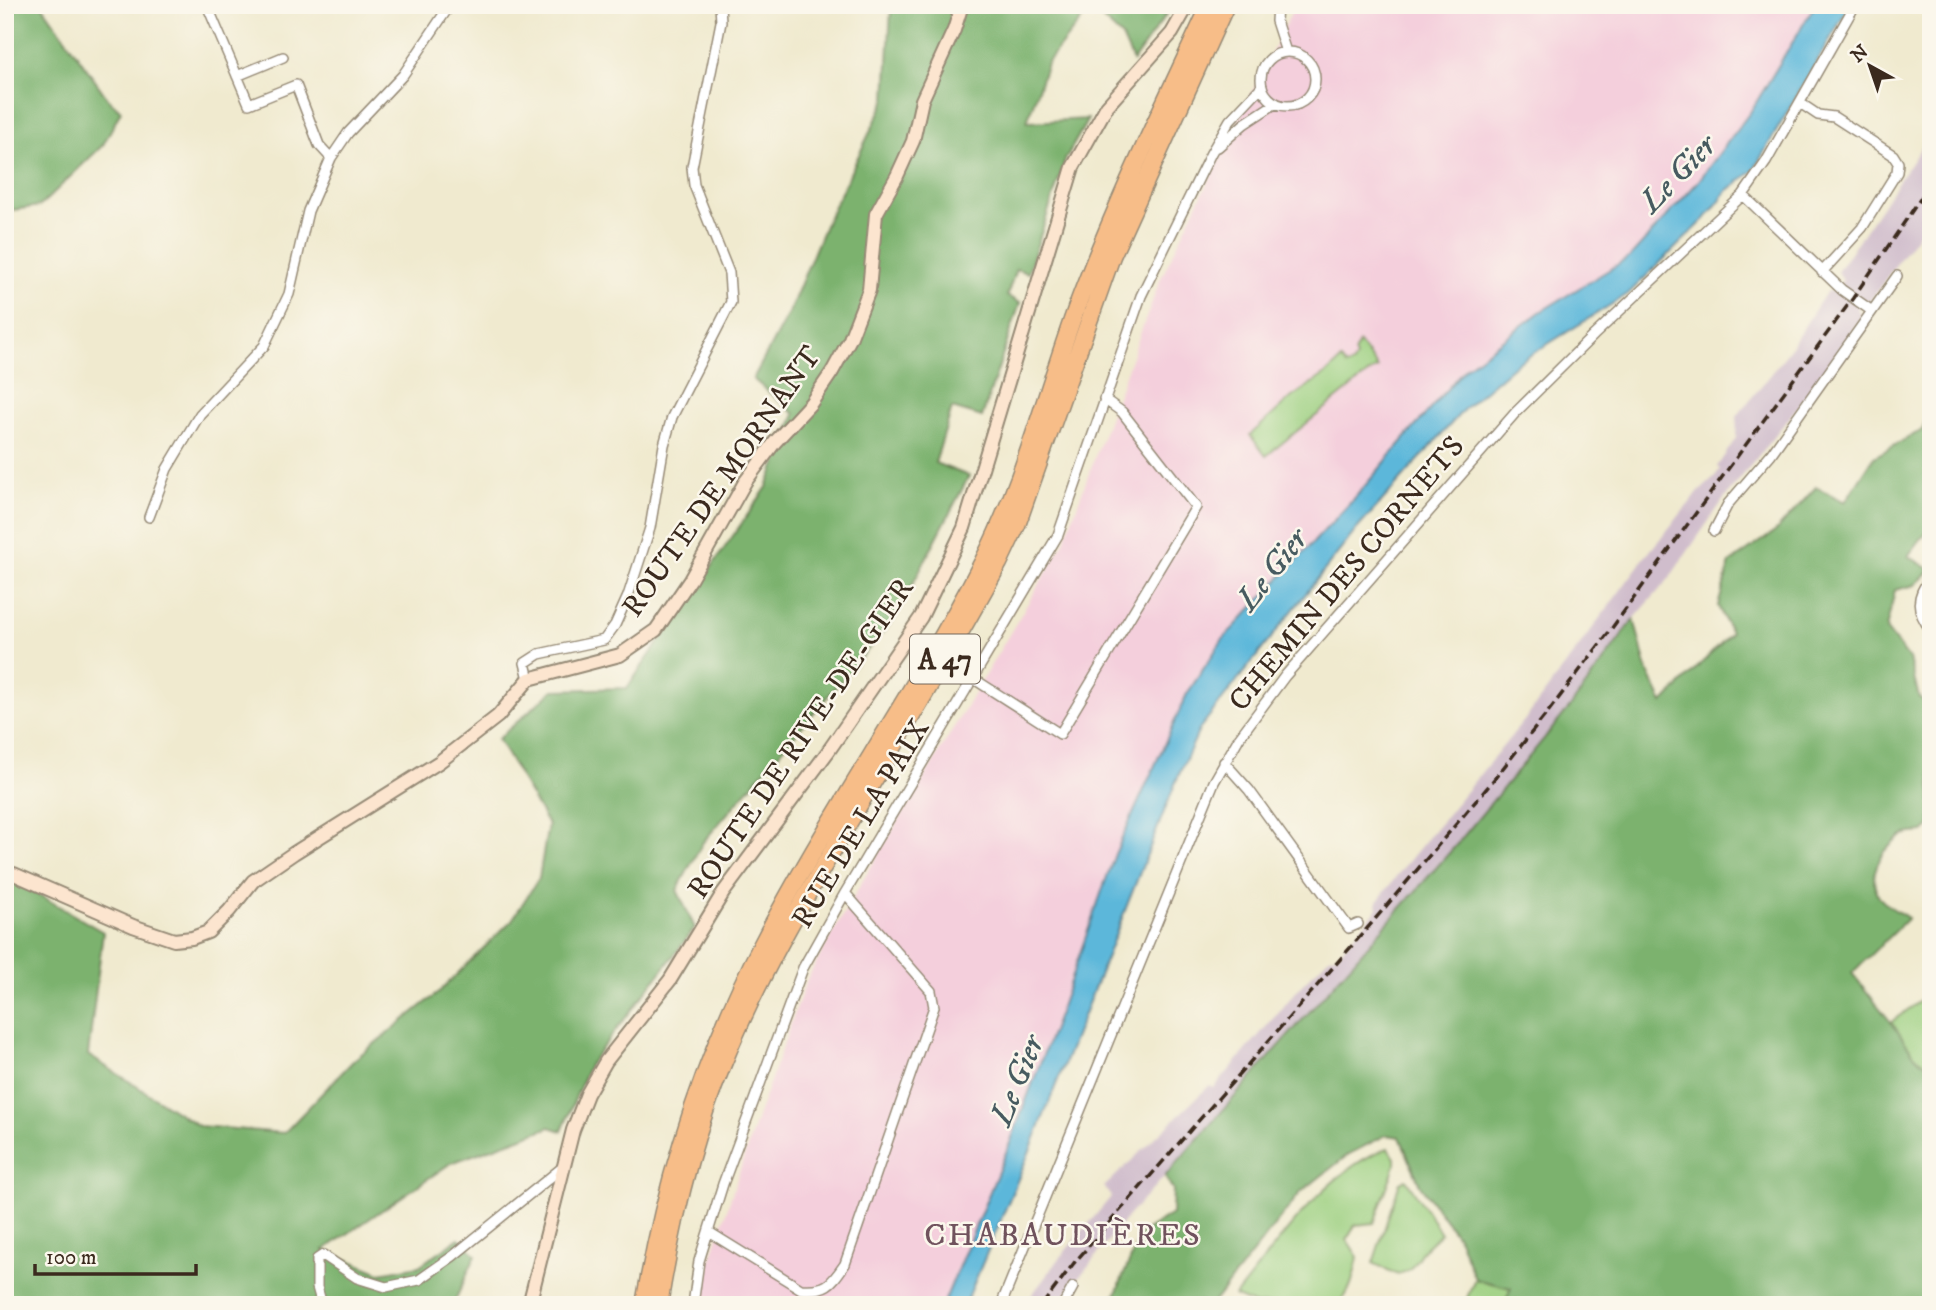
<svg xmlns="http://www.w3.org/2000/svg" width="1936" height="1310" font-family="'IM FELL DW Pica',serif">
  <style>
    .built { fill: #f4cfdc }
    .industrial { fill: #d0bdcc }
    .green { fill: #9bcf7f; stroke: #6b7c4e; stroke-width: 2 }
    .forest { fill: #7cb26e; stroke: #5c6e46; stroke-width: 2 }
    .water { fill: #5cb7da; stroke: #4c707c; stroke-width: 2 }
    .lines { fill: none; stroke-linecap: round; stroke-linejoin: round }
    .minor-casing { stroke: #968a76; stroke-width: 12 }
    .secondary-casing { stroke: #968a76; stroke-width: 16 }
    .motorway-casing { stroke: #968a76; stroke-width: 19 }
    .minor { stroke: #fff; stroke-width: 9 }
    .secondary { stroke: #fce5cf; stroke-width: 12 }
    .motorway { stroke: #f7bd88; stroke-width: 16 }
    .rail { stroke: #3b2a1e; stroke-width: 3.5; stroke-dasharray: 10 5; stroke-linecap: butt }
    .labels { text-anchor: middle; stroke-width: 5; stroke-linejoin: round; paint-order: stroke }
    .shield { fill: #fbf7ec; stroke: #75685c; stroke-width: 2 }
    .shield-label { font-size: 28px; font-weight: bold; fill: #3b2a1e }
    .street-label { font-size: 30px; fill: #3b2a1e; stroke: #fbf7ec }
    .water-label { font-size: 32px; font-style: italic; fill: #475b60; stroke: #fbf7ec }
    .neighbourhood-label { font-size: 32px; letter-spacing: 2px; fill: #70525d; stroke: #fbf7ec }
  </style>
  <rect width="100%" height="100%" fill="#fbf7ec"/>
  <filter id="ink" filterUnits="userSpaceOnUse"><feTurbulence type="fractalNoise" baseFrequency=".0143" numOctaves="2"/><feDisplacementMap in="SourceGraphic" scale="14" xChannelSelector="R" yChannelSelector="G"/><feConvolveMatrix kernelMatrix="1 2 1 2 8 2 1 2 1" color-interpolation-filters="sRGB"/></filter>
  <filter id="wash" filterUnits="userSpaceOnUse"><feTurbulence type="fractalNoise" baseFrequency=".00686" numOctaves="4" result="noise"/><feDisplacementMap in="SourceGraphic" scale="28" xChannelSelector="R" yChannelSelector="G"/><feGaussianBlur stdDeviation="1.57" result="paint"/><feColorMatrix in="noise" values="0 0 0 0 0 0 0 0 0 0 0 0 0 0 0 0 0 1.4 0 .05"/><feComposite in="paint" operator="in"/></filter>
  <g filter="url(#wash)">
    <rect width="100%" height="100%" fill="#f0eacf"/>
    <!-- built -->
    <path class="built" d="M 1295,5 L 1815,5 L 1751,111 L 1697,183 L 1630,257 L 1540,312 L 1465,368 L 1187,694 L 1115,854 L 1059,1013 L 1010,1143 L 943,1305 L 704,1305 L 710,1261 L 758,1115 L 806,981 L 863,880 L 1063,544 L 1160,280 Z"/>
    <!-- industrial -->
    <path class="industrial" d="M 1931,133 L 1931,216 L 1869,302 L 1864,299 L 1857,309 L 1862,316 L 1815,385 L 1724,499 L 1668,580 L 1634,619 L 1571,706 L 1458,843 L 1233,1102 L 1128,1216 L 1057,1305 L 1024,1305 L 1067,1249 L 1111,1197 L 1104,1187 L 1209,1086 L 1214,1088 L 1299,988 L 1328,958 L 1339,953 L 1378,908 L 1377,902 L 1399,873 L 1527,717 L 1645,557 L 1698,493 L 1716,476 L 1720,469 L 1717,467 L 1736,438 L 1737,416 L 1785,356 L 1827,291 L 1833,292 L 1843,280 L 1837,272 Z"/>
    <!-- green -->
    <path class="green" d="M 1359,343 L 1378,368 L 1369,373 L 1266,456 L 1250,435 L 1292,397 L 1327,373 L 1341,360 L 1346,366 L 1353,364 L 1356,357 L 1354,353 Z
      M 1931,993 L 1931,1068 L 1914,1055 L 1891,1022 Z
      M 1388,1148 L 1395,1158 L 1395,1165 L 1374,1223 L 1355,1225 L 1347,1240 L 1358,1257 C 1354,1275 1352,1289 1340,1303 L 1255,1305 L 1235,1296 C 1276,1246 1326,1169 1388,1148 Z
      M 1406,1179 L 1441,1233 L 1424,1249 L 1410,1269 L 1398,1275 L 1373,1263 L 1400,1182 Z
      M 1475,1279 L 1511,1288 L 1506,1300 L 1507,1305 L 1464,1305 Z"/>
    <!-- forest -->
    <path class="forest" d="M 5,5 L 42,5 L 108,99 L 121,111 L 103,145 L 40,206 L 5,211 Z
      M 898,5 L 1173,5 L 1133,61 L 1122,37 L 1091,8 L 1047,63 L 1027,122 L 1088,119 L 1066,158 L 1028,273 L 1016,269 L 1007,296 L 1020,303 L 982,417 L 952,408 L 935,463 L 969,476 L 895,618 L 703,842 L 677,890 L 695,928 L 589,1065 L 562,1131 L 550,1127 L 451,1163 L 324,1250 L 380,1273 L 419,1266 L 459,1238 L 476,1255 L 453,1305 L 5,1305 L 5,875 L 103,932 L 88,1055 L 199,1126 L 284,1133 L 354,1060 L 438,993 L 512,920 L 539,878 L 548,825 L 498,739 L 553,690 L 627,688 L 767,487 L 795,414 L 753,379 L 790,310 L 826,223 L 886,99 L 891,8 Z
      M 1931,408 L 1931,526 L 1908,556 L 1931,570 L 1915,585 L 1895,590 L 1886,629 L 1909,659 L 1919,697 L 1931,707 L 1931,826 L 1924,832 C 1918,833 1912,832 1907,834 C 1884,844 1864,875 1880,898 C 1886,906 1899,912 1908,918 L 1852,973 L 1894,1026 L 1914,1055 L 1931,1068 L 1931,1305 L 1507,1305 L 1506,1300 L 1511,1288 L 1475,1279 L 1459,1239 L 1420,1185 L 1400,1137 L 1386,1135 L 1349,1154 L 1301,1192 L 1213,1303 L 1148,1302 L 1147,1305 L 1111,1305 L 1141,1234 L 1172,1214 L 1173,1190 L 1165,1176 L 1458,843 L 1571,706 L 1634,619 L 1647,670 L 1663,703 L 1731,633 L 1718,606 L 1730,563 L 1776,531 L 1816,487 L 1845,502 L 1874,457 L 1922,430 Z"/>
    <!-- water -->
    <path class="water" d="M 1815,5 L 1850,5 L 1753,171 L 1727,191 L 1705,219 L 1628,294 L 1516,364 L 1466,407 L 1357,529 L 1200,728 L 1177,779 L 1031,1148 L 965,1305 L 943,1305 L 1010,1143 L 1059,1013 L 1115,854 L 1187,694 L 1223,639 L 1353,500 L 1465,368 L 1540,312 L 1630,257 L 1697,183 L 1751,111 Z"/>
  </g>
  <g filter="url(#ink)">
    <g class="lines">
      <defs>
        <path id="minor" d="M 207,5 L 249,104 L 296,85 L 319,145 L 331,158
          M 1277,5 L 1276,21 L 1286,52
          M1261 79a27 27 0 1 1 54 0a27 27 0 1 1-54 0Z
          M 237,76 L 283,57
          M 1800,103 L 1818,115 L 1834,117 L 1893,155 L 1898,163 L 1897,172 L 1862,228 L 1822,272
          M 1218,147 L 1244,124 L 1276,103
          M 1743,195 L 1842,290 L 1872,311
          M 149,517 L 167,469 L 200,414 L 264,346 L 289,294 L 308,211 L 331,158 L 348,133 L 403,75 L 450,5
          M 1714,531 L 1728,504 L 1771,454 L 1897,276
          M 1931,577 C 1916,596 1915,610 1931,630
          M 529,679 L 525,663 L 539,654 L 604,640 L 615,625 L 628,596 L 650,528 L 664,445 L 672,417 L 731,302 L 729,273 L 694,185 L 692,167 L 721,22 L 720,5
          M 974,679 L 1060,734 L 1196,507 L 1122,412 L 1104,399
          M 1224,762 L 1249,790 L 1349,928 L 1358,924
          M 709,1232 L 801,1289 C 827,1291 831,1284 845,1264 L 934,1007 L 931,991 L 845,893
          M 322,1305 L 317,1287 L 317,1259 L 323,1255 L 357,1278 L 386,1287 L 419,1280 L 453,1256 L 563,1167
          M 693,1305 L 699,1261 L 723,1184 L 803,968 L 845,893 L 1058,535 L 1141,296 L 1211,153 L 1230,120 L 1262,86
          M 1001,1305 L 1214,782 L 1239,738 L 1285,676 L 1516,412 L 1594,335 L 1743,195 L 1766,162 L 1855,5
          M 1063,1305 L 1073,1287"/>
        <path id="secondary" d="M 5,874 L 14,874 L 133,926 L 174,940 L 192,938 L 208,932 L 229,911 L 253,881 L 294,853 L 439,762 L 498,716 L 529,679 L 620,655 L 656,630 L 690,580 L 745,482 L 775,442 L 811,403 L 832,372 L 850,339 L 869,290 L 876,214 L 897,176 L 913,141 L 922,100 L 954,30 L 962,5
          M 529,1305 L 573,1130 L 587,1094 L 606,1061 L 670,980 L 723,893 L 827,753 L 921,617 L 964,528 L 1073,167 L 1107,106 L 1172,33 L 1188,5"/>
        <path id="motorway" d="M 644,1305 C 665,1179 703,1059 761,946 C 829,814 916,693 983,561 C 1024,481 1046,391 1077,306 C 1115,204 1164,104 1210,5
          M 659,1305 C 672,1224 691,1140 723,1064 C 760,972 811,887 861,802 C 908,723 955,644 999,563 L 1017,525 L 1112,256 L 1226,5"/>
      </defs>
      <!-- minor casing -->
      <use href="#minor" class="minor-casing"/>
      <!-- secondary casing -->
      <use href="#secondary" class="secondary-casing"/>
      <!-- motorway casing -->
      <use href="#motorway" class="motorway-casing"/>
      <!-- minor -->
      <use href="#minor" class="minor"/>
      <!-- secondary -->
      <use href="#secondary" class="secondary"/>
      <!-- motorway -->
      <use href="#motorway" class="motorway"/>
      <!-- rail -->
      <path class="rail" d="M 1042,1305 L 1074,1263 L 1364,932 L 1487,788 L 1548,712 L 1609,632 L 1853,298 L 1931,183"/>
    </g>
  </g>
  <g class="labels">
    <!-- shield labels -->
    <rect class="shield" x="910" y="634.5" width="70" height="49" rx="5"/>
    <g class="shield-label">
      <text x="945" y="669">A 47</text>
    </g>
    <!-- street labels -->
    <g class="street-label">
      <text transform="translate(721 481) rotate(-55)" y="10">ROUTE DE MORNANT</text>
      <text transform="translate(1346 573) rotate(-50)" y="10">CHEMIN DES CORNETS</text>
      <text transform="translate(800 738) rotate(-56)" y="10">ROUTE DE RIVE-DE-GIER</text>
      <text transform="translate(860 823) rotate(-59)" y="10">RUE DE LA PAIX</text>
    </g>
    <!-- water labels -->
    <g class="water-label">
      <text transform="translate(1677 173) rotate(-46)" y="11">Le Gier</text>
      <text transform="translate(1271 569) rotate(-52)" y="11">Le Gier</text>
      <text transform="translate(1016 1080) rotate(-68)" y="11">Le Gier</text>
    </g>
    <!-- neighbourhood labels -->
    <g class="neighbourhood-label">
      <text x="1063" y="1245">CHABAUDIÈRES</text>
    </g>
  </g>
  <!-- margin -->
  <rect width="1936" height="1310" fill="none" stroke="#fbf7ec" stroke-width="28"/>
  <!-- north arrow -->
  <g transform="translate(1870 66) rotate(320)" stroke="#fbf7ec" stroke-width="5" paint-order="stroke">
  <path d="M0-5L12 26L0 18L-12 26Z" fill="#3b2a1e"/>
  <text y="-10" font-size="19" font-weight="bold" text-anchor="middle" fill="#3b2a1e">N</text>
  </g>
  <!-- scale -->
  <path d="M35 1264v10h161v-10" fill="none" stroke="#3b2a1e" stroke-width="3.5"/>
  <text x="46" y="1264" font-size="21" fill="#3b2a1e" stroke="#fbf7ec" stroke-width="5" paint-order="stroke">100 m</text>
</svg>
